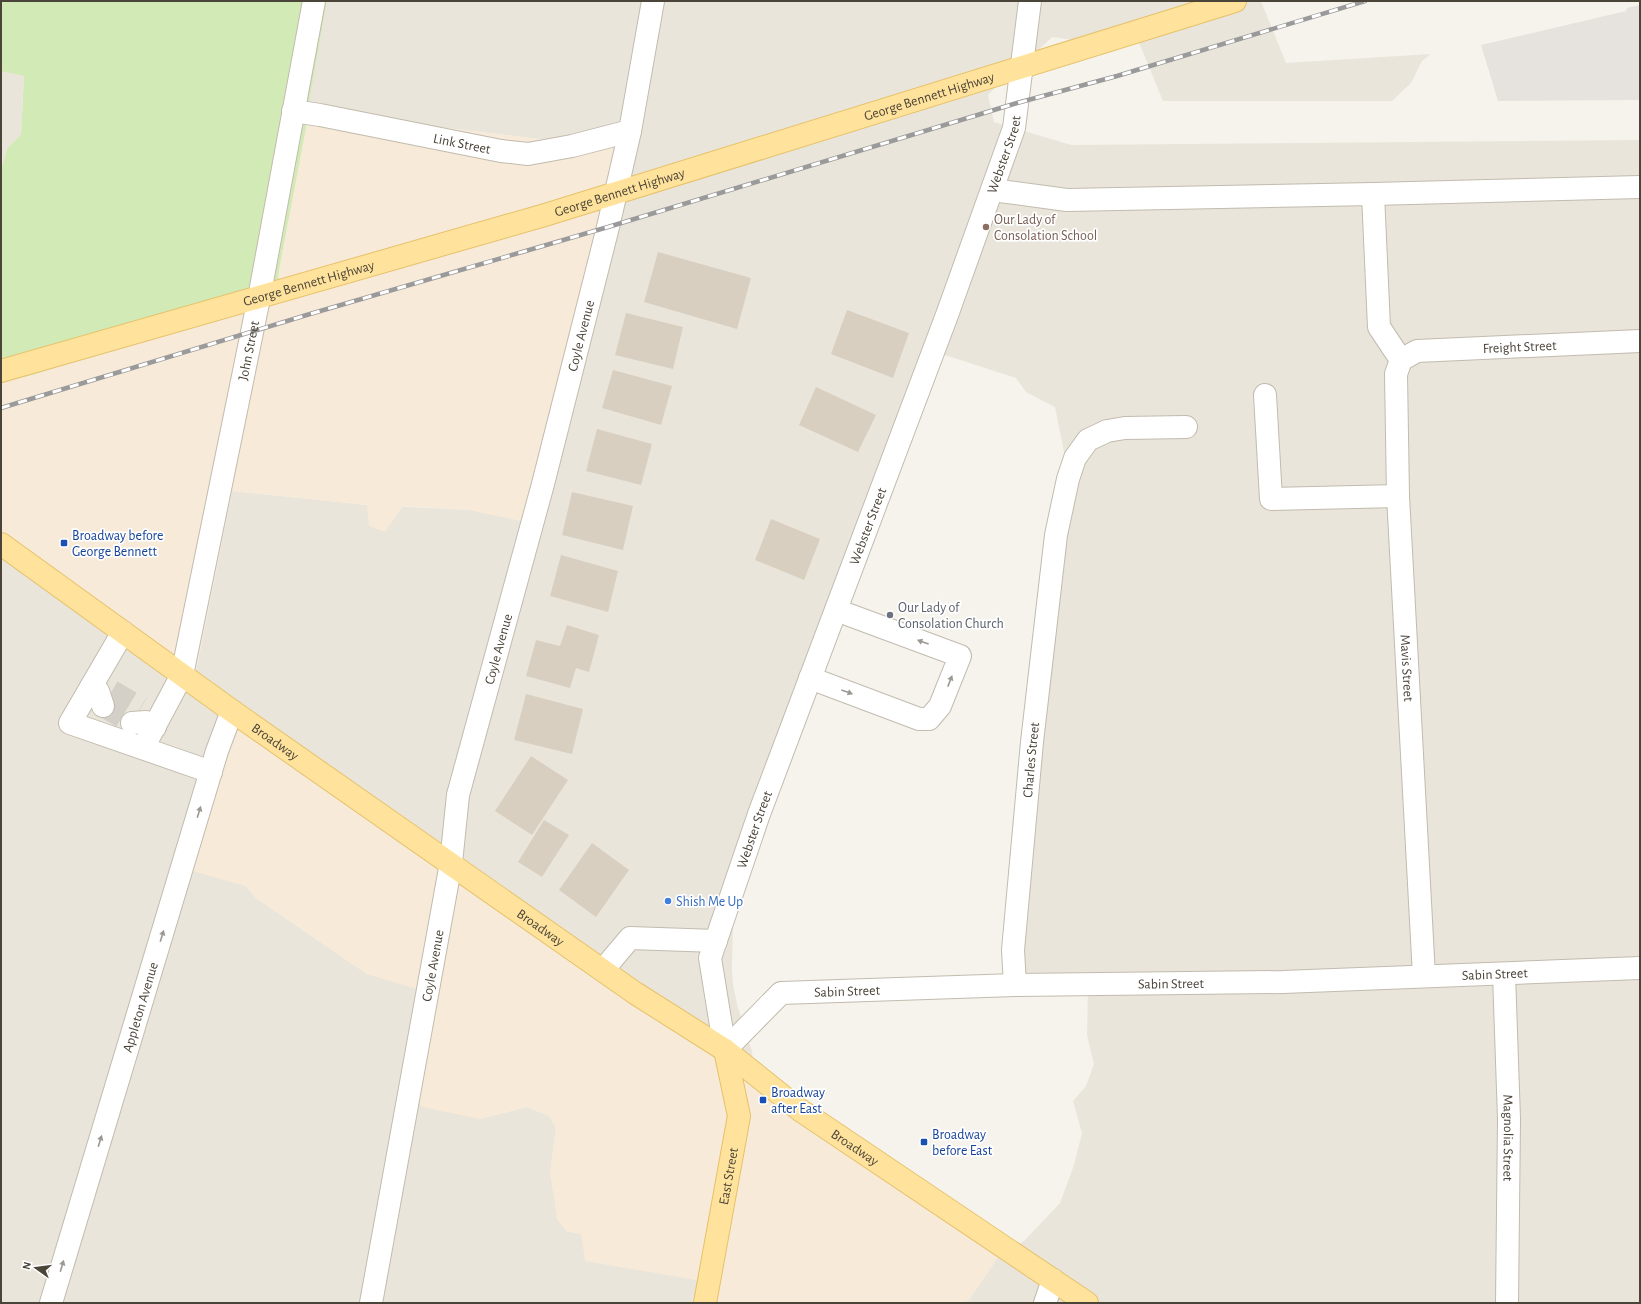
<svg xmlns="http://www.w3.org/2000/svg" width="1641" height="1304" font-family="'Alegreya Sans',sans-serif">
  <style>
    .residential { fill: #eae5da }
    .commercial { fill: #f7ead8 }
    .industrial { fill: #e6e2dd }
    .green { fill: #d2eab5 }
    .building { fill: #d8cfc1 }
    .lines { fill: none; stroke-linecap: round; stroke-linejoin: round }
    .minor-tunnel { stroke: #d4d0c8; stroke-width: 22; stroke-dasharray: 22 11; stroke-linecap: butt }
    .minor-casing { stroke: #c2bbae; stroke-width: 24 }
    .major-casing { stroke: #e6c16a; stroke-width: 24 }
    .minor { stroke: #fff; stroke-width: 22 }
    .major { stroke: #ffe39c; stroke-width: 22 }
    .rail-casing { stroke: #9a9a9a; stroke-width: 4.5 }
    .rail { stroke: #fff; stroke-width: 3; stroke-dasharray: 9; stroke-linecap: butt }
    .oneway { fill: #9c9892 }
    .education-dot { fill: #8d6e63; stroke: #fff; stroke-width: 1.5 }
    .transit-dot { fill: #1a4fb4; stroke: #fff; stroke-width: 1.5 }
    .worship-dot { fill: #6b7280; stroke: #fff; stroke-width: 1.5 }
    .shop-dot { fill: #3f7fe0; stroke: #fff; stroke-width: 1.5 }
    .labels { text-anchor: middle; stroke-width: 3.5; stroke-linejoin: round; paint-order: stroke }
    .street-label { font-size: 14px; fill: #4b4439; stroke: #fff }
    .education-label { font-size: 14px; fill: #785e54; stroke: #fff; text-anchor: start }
    .transit-label { font-size: 14px; fill: #164399; stroke: #fff; text-anchor: start }
    .worship-label { font-size: 14px; fill: #5b616d; stroke: #fff; text-anchor: start }
    .shop-label { font-size: 14px; fill: #366cbe; stroke: #fff; text-anchor: start }
  </style>
  <rect width="100%" height="100%" fill="#f6f3ec"/>
  <!-- residential -->
  <path class="residential" d="M 327,1 L 1261,1 L 1286,63 L 1431,54 L 1422,61 L 1411,83 L 1392,101 L 1163,101 L 1138,40 L 1081,41 L 1052,37 L 1032,56 L 1012,70 L 988,95 L 994,122 L 1071,145 L 1640,140 L 1640,1303 L 961,1303 L 969,1300 L 1006,1245 L 1016,1246 L 1025,1240 L 1060,1203 L 1074,1165 L 1082,1133 L 1073,1101 L 1086,1086 L 1094,1064 L 1087,1035 L 1088,989 L 1013,984 L 1067,467 L 1055,407 L 1026,392 L 1016,378 L 945,355 L 937,361 L 778,785 L 733,922 L 732,969 L 733,985 L 738,1008 L 752,1051 L 753,1064 L 499,895 L 194,871 L 246,886 L 256,898 L 367,974 L 434,993 L 480,1119 L 527,1107 L 549,1116 L 556,1128 L 550,1173 L 566,1231 L 581,1234 L 714,1283 L 714,1303 L 1,1303 L 1,544 L 196,671 L 232,491 L 367,505 L 470,510 L 536,524 L 573,143 L 309,112 L 310,98 Z
    M 1,39 L 24,73 L 21,134 L 7,149 L 1,171 Z"/>
  <!-- commercial -->
  <path class="commercial" d="M 309,112 L 573,143 L 633,127 L 536,524 L 470,510 L 403,506 L 385,532 L 369,526 L 367,505 L 232,491 L 196,671 L 1,544 L 1,383 L 32,375 L 277,288 L 279,270 Z
    M 235,720 L 1006,1245 L 969,1300 L 961,1303 L 714,1303 L 714,1283 L 585,1261 L 581,1234 L 566,1231 L 557,1219 L 550,1173 L 556,1128 L 549,1116 L 527,1107 L 480,1119 L 422,1107 L 417,1098 L 434,994 L 367,974 L 256,898 L 246,886 L 193,871 L 192,864 Z"/>
  <!-- industrial -->
  <path class="industrial" d="M 1640,5 L 1640,100 L 1498,101 L 1481,45 L 1626,11 L 1627,8 Z"/>
  <!-- green -->
  <path class="green" d="M 1,1 L 327,1 L 310,98 L 309,112 L 279,270 L 277,288 L 251,304 L 32,375 L 1,383 L 1,171 L 7,149 L 21,134 L 24,76 L 1,71 Z"/>
  <!-- building -->
  <path class="building" d="M 658,252 L 751,278 L 737,329 L 644,302 Z
    M 847,310 L 909,333 L 893,378 L 831,354 Z
    M 626,313 L 683,327 L 673,369 L 615,355 Z
    M 613,370 L 672,386 L 661,425 L 602,408 Z
    M 816,387 L 876,415 L 858,452 L 799,425 Z
    M 597,429 L 652,444 L 641,485 L 586,471 Z
    M 572,492 L 633,506 L 623,550 L 562,535 Z
    M 771,519 L 820,539 L 804,580 L 755,560 Z
    M 561,555 L 618,571 L 608,612 L 550,596 Z
    M 567,625 L 599,635 L 589,672 L 576,668 L 570,688 L 526,676 L 536,640 L 560,646 Z
    M 526,694 L 583,709 L 572,754 L 514,740 Z
    M 531,756 L 568,780 L 532,835 L 495,811 Z
    M 544,820 L 569,835 L 542,877 L 518,862 Z
    M 592,843 L 629,870 L 596,917 L 559,890 Z"/>
  <g class="lines">
    <!-- minor-tunnel -->
    <path class="minor-tunnel" d="M 112,691 L 141,708
      M 103,706 L 132,723"/>
    <defs>
      <g id="minor">
        <path id="s1" d="M 293,111 L 320,115 L 501,151 L 528,154 L 572,146 L 630,131"/>
        <path d="M 992,190 L 1067,200 L 1373,194 L 1640,187"/>
        <path d="M 1373,194 L 1379,327 L 1401,360"/>
        <path id="s2" d="M 1401,360 L 1396,374 L 1398,496 L 1424,976"/>
        <path id="s3" d="M 1401,360 L 1417,351 L 1640,341"/>
        <path d="M 1265,395 L 1271,499 L 1398,496"/>
        <path d="M 123,632 L 70,723 L 211,772"/>
        <path d="M 810,678 L 919,719 L 929,719 L 940,706 L 960,656 L 836,610"/>
        <path d="M 91,687 L 98,691 L 103,706"/>
        <path d="M 132,723 L 146,722 L 155,727"/>
        <path id="s4" d="M 143,748 L 182,675 L 259,298 L 314,1"/>
        <path d="M 603,970 L 630,938 L 716,941"/>
        <path id="s5" d="M 1504,974 L 1509,1119 L 1507,1303"/>
        <path id="s6" d="M 1015,985 L 1013,950 L 1032,742 L 1056,535 L 1068,479 L 1075,458 L 1088,440 L 1107,431 L 1125,428 L 1186,427"/>
        <path id="s7" d="M 725,1050 L 710,958 L 759,814 L 947,315 L 1014,128 L 1030,1"/>
        <path id="s8" d="M 725,1050 L 781,993 L 1015,985 L 1283,982 L 1640,968"/>
        <path id="s9" d="M 51,1303 L 217,751 L 232,711"/>
        <path id="s10" d="M 371,1303 L 451,863 L 458,795 L 543,484 L 608,227 L 630,131 L 653,1"/>
        <path d="M 1045,1303 L 1053,1280"/>
      </g>
      <g id="major">
        <path id="s11" d="M 1,371 L 545,215 L 1235,1"/>
        <path id="s12" d="M 1,544 L 232,711 L 635,993 L 725,1050 L 800,1110 L 1087,1303"/>
        <path id="s13" d="M 705,1303 L 739,1116 L 725,1050"/>
      </g>
    </defs>
    <!-- minor casing -->
    <use href="#minor" class="minor-casing"/>
    <!-- major casing -->
    <use href="#major" class="major-casing"/>
    <!-- minor -->
    <use href="#minor" class="minor"/>
    <!-- major -->
    <use href="#major" class="major"/>
    <defs>
      <path id="rail" d="M 1,408 L 310,314 L 608,227 L 1017,103 L 1117,76 L 1365,1"/>
    </defs>
    <!-- rail casing -->
    <use href="#rail" class="rail-casing"/>
    <!-- rail -->
    <use href="#rail" class="rail"/>
  </g>
  <!-- one-way arrows -->
  <defs><path id="oneway-solid" d="M-6-.8H1V-3.2L6.5 0L1 3.2V.8H-6Z"/></defs>
  <g class="oneway">
    <use href="#oneway-solid" transform="translate(923 642) rotate(-160)"/>
    <use href="#oneway-solid" transform="translate(950 681) rotate(-69)"/>
    <use href="#oneway-solid" transform="translate(847 692) rotate(20)"/>
    <use href="#oneway-solid" transform="translate(199 812) rotate(-73)"/>
    <use href="#oneway-solid" transform="translate(162 936) rotate(-73)"/>
    <use href="#oneway-solid" transform="translate(100 1141) rotate(-73)"/>
    <use href="#oneway-solid" transform="translate(62 1266) rotate(-73)"/>
  </g>
  <!-- markers -->
  <circle class="education-dot" cx="986" cy="227" r="4"/>
  <g class="transit-dot">
    <rect x="60" y="539" width="8" height="8" rx="2"/>
    <rect x="759" y="1096" width="8" height="8" rx="2"/>
    <rect x="920" y="1138" width="8" height="8" rx="2"/>
  </g>
  <circle class="worship-dot" cx="890" cy="615" r="4"/>
  <circle class="shop-dot" cx="668" cy="901" r="4"/>
  <g class="labels">
    <!-- street labels -->
    <g class="street-label">
      <text dy="5" stroke="none"><textPath href="#s11" startOffset="968">George Bennett Highway</textPath></text>
      <text dy="5" stroke="none"><textPath href="#s1" startOffset="172">Link Street</textPath></text>
      <text dy="5" stroke="none"><textPath href="#s7" startOffset="949">Webster Street</textPath></text>
      <text dy="5" stroke="none"><textPath href="#s11" startOffset="644">George Bennett Highway</textPath></text>
      <text dy="5" stroke="none"><textPath href="#s11" startOffset="320">George Bennett Highway</textPath></text>
      <text dy="5" stroke="none"><textPath href="#s10" startOffset="991">Coyle Avenue</textPath></text>
      <text dy="5" stroke="none"><textPath href="#s3" startOffset="121">Freight Street</textPath></text>
      <text dy="5" stroke="none"><textPath href="#s4" startOffset="414">John Street</textPath></text>
      <text dy="5" stroke="none"><textPath href="#s7" startOffset="553">Webster Street</textPath></text>
      <text dy="5" stroke="none"><textPath href="#s10" startOffset="667">Coyle Avenue</textPath></text>
      <text dy="5" stroke="none"><textPath href="#s2" startOffset="309">Mavis Street</textPath></text>
      <text dy="5" stroke="none"><textPath href="#s12" startOffset="338">Broadway</textPath></text>
      <text dy="5" stroke="none"><textPath href="#s6" startOffset="226">Charles Street</textPath></text>
      <text dy="5" stroke="none"><textPath href="#s7" startOffset="229">Webster Street</textPath></text>
      <text dy="5" stroke="none"><textPath href="#s12" startOffset="662">Broadway</textPath></text>
      <text dy="5" stroke="none"><textPath href="#s10" startOffset="343">Coyle Avenue</textPath></text>
      <text dy="5" stroke="none"><textPath href="#s8" startOffset="794">Sabin Street</textPath></text>
      <text dy="5" stroke="none"><textPath href="#s8" startOffset="470">Sabin Street</textPath></text>
      <text dy="5" stroke="none"><textPath href="#s8" startOffset="146">Sabin Street</textPath></text>
      <text dy="5" stroke="none"><textPath href="#s9" startOffset="309">Appleton Avenue</textPath></text>
      <text dy="5" stroke="none"><textPath href="#s5" startOffset="164">Magnolia Street</textPath></text>
      <text dy="5" stroke="none"><textPath href="#s12" startOffset="1046">Broadway</textPath></text>
      <text dy="5" stroke="none"><textPath href="#s13" startOffset="129">East Street</textPath></text>
    </g>
    <!-- education labels -->
    <g class="education-label">
      <text x="994" y="224">Our Lady of<tspan x="994" dy="16">Consolation School</tspan></text>
    </g>
    <!-- transit labels -->
    <g class="transit-label">
      <text x="72" y="540">Broadway before<tspan x="72" dy="16">George Bennett</tspan></text>
      <text x="771" y="1097">Broadway<tspan x="771" dy="16">after East</tspan></text>
      <text x="932" y="1139">Broadway<tspan x="932" dy="16">before East</tspan></text>
    </g>
    <!-- worship labels -->
    <g class="worship-label">
      <text x="898" y="612">Our Lady of<tspan x="898" dy="16">Consolation Church</tspan></text>
    </g>
    <!-- shop labels -->
    <g class="shop-label">
      <text x="676" y="906">Shish Me Up</text>
    </g>
  </g>
  <!-- border -->
  <rect width="1641" height="1304" fill="none" stroke="#4b4439" stroke-width="4"/>
  <!-- north arrow -->
  <g transform="translate(36 1268) rotate(284)" stroke="#ffffff" stroke-width="3" paint-order="stroke">
  <path d="M0-3L7 15L0 10L-7 15Z" fill="#4b4439"/>
  <text y="-6" font-size="11" font-weight="bold" text-anchor="middle" fill="#4b4439">N</text>
  </g>
</svg>
